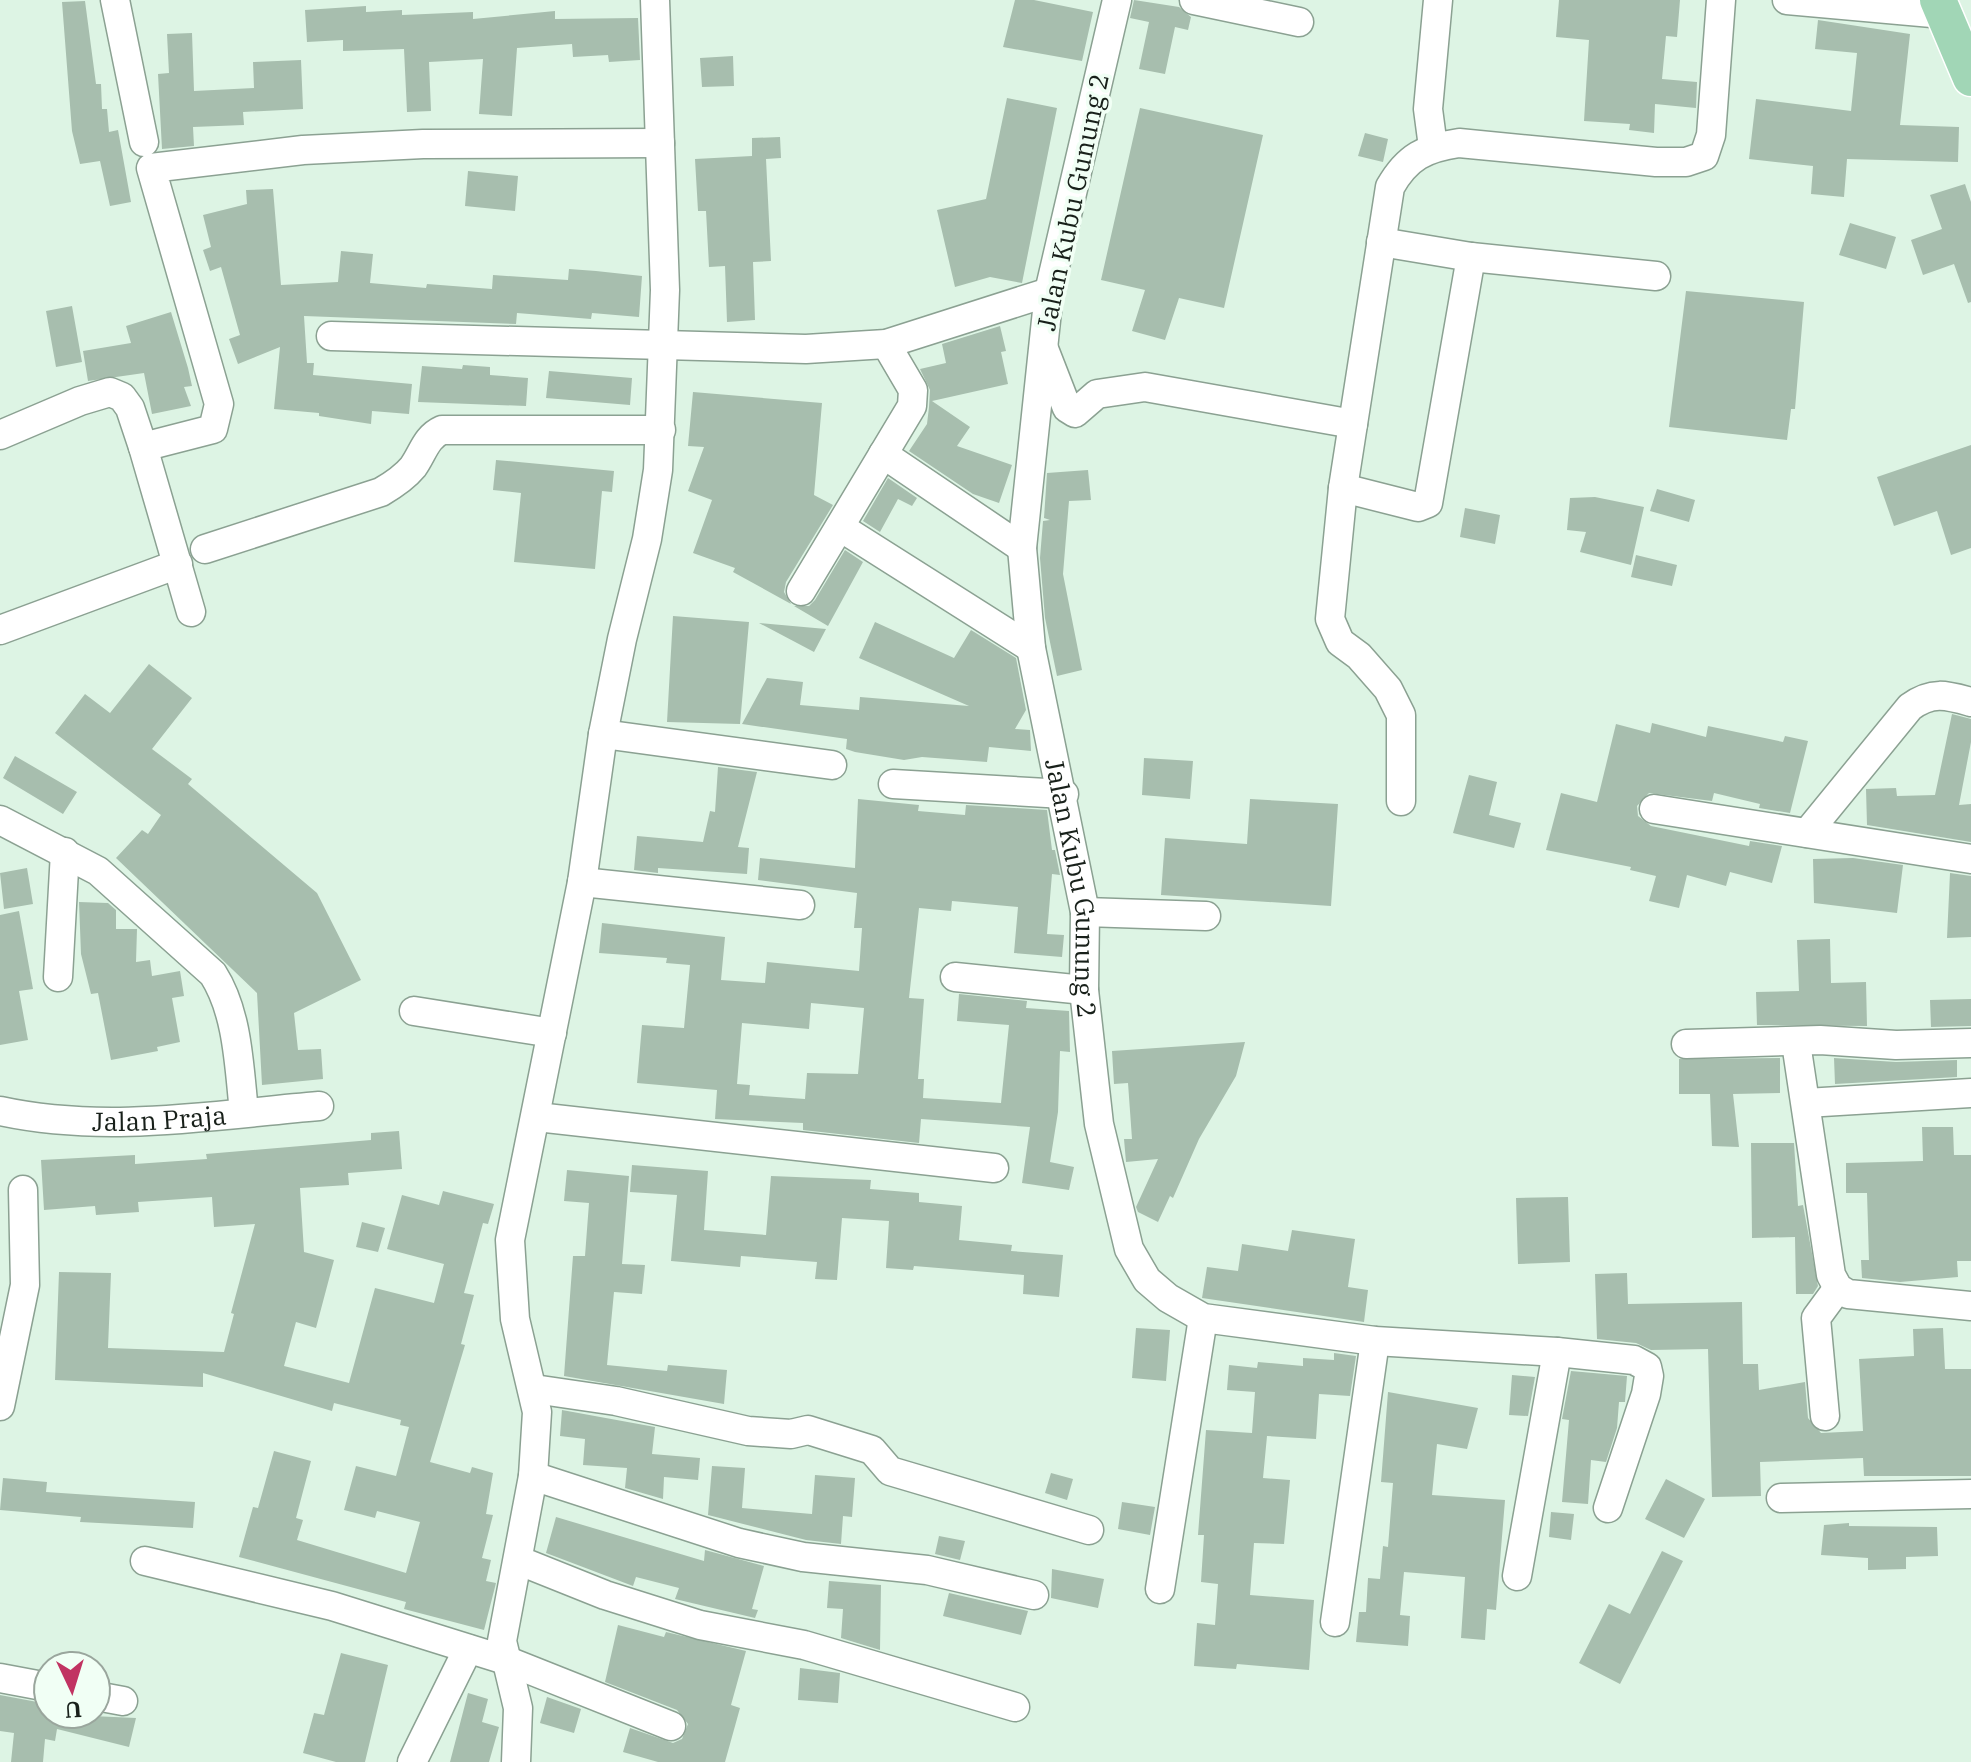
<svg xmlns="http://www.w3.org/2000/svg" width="1971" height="1762" font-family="'IBM Plex Serif',serif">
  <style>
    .building { fill: #a7beae; fill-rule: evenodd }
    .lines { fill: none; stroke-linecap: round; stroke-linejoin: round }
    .minor-casing { stroke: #8ba192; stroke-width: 31 }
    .major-casing { stroke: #fff; stroke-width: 39 }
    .minor { stroke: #fff; stroke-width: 28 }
    .major { stroke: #a1d6b6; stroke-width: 36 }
    .labels { text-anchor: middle; stroke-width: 7; stroke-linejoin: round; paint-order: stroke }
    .street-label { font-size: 26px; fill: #18201a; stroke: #f1fff5 }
  </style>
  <rect width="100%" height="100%" fill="#ddf4e4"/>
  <!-- building -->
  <path class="building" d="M 1015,0 L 1034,0 L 1093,12 L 1082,61 L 1003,47 Z
    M 1134,0 L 1179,7 L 1191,17 L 1188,30 L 1175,27 L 1165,74 L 1139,69 L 1149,22 L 1130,18 Z
    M 1559,0 L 1680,0 L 1677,37 L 1666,36 L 1662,79 L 1697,82 L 1696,108 L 1655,104 L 1654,133 L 1629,130 L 1630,124 L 1584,121 L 1589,40 L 1556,37 Z
    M 85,1 L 96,84 L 101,84 L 102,109 L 107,109 L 109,132 L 118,130 L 131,202 L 110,206 L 100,161 L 80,164 L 72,131 L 62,2 Z
    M 366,6 L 366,12 L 402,10 L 402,15 L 473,12 L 473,19 L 555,11 L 555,19 L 638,18 L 640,60 L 609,62 L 608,55 L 573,57 L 572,44 L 517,48 L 512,116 L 479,114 L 483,59 L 429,62 L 431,111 L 407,112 L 404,49 L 343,51 L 343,40 L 307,42 L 305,10 Z
    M 1818,20 L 1910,34 L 1900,125 L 1959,127 L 1958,162 L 1847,159 L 1844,197 L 1811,194 L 1813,166 L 1749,159 L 1756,99 L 1851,111 L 1857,53 L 1815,49 Z
    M 192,33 L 194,91 L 254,88 L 253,62 L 301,60 L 303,109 L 243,112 L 244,125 L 193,127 L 194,146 L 162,149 L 158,74 L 169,73 L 167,34 Z
    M 733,56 L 734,86 L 702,87 L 700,58 Z
    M 1007,98 L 1057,108 L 1022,283 L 990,277 L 955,287 L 937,210 L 986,199 Z
    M 1140,108 L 1263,135 L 1224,308 L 1179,298 L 1165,340 L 1132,331 L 1145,290 L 1101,280 Z
    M 1365,133 L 1388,139 L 1383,162 L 1358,156 Z
    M 780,137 L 781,158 L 766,159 L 771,261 L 753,262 L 755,320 L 727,322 L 725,266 L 709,267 L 706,211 L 698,211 L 695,159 L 752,156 L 752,138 Z
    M 468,171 L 518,176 L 515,211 L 465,206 Z
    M 1965,184 L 1971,202 L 1971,302 L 1968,303 L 1954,264 L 1923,275 L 1911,240 L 1942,229 L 1930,195 Z
    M 273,189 L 281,285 L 338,282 L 341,251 L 373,254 L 370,283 L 426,288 L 427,284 L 492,289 L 493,275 L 568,280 L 569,269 L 596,271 L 642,276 L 639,317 L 592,313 L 591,319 L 517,313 L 516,324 L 304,316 L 307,363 L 314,363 L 313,375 L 412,384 L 409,414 L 372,411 L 371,424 L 319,416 L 319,413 L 274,409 L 280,347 L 238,364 L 229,339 L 240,335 L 221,267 L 210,271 L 203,250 L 211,247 L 203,215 L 247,204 L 246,190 Z
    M 1850,223 L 1896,237 L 1886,269 L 1839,255 Z
    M 1686,291 L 1804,302 L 1795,409 L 1791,409 L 1787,440 L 1669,427 Z
    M 72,306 L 82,362 L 56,367 L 46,311 Z
    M 171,312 L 188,368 L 192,386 L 184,387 L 191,406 L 152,414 L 144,373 L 88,381 L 83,351 L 131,343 L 126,326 Z
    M 1000,326 L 1006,351 L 1001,352 L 1008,384 L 932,401 L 970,427 L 957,446 L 1012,465 L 999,503 L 973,494 L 909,451 L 927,424 L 929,407 L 930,390 L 920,369 L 946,363 L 942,344 Z
    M 463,365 L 490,367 L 490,375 L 528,378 L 526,406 L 418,402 L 422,366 L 462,369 Z
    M 549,371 L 632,378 L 630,405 L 546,398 Z
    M 693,392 L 822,403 L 814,495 L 833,505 L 786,582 L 784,592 L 791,604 L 733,572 L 735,568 L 693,553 L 712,500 L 688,491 L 704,447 L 688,446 Z
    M 1971,445 L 1971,548 L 1951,555 L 1937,511 L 1894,526 L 1877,477 Z
    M 496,460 L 614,471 L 612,492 L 602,491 L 595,569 L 514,562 L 521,493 L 493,490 Z
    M 1088,470 L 1091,500 L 1069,501 L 1063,574 L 1082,670 L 1057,676 L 1045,618 L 1040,558 L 1043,521 L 1050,520 L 1044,518 L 1047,473 Z
    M 888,478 L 917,498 L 912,506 L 898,499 L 880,532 L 863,521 Z
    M 1657,489 L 1695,500 L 1689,522 L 1650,511 Z
    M 1595,497 L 1644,507 L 1631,565 L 1580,552 L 1586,532 L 1567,530 L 1570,498 Z
    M 1465,508 L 1500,515 L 1495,544 L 1460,537 Z
    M 845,550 L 863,562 L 828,626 L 794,606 L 809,606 L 815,600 Z
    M 1636,555 L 1677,565 L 1672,586 L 1631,577 Z
    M 673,616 L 749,622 L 740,724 L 667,722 Z
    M 875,622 L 954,658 L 971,630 L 1016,658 L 1026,710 L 1015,729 L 1030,730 L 1031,751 L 989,747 L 987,762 L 922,757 L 904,760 L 855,752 L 846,749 L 847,739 L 742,724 L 767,678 L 803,682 L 800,705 L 859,710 L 860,697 L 969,706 L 859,658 Z
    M 759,623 L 826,629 L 814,652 Z
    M 149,664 L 192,698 L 152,749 L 192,779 L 188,784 L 317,893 L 361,980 L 294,1013 L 298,1050 L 321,1049 L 323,1079 L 262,1085 L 257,993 L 116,858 L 142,830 L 148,834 L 161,815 L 55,733 L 85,694 L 110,713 Z
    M 1952,714 L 1971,719 L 1971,742 L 1959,805 L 1971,804 L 1971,842 L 1867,825 L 1866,789 L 1896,788 L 1897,796 L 1935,795 Z
    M 1652,723 L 1706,737 L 1708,726 L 1783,742 L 1785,736 L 1808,741 L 1790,813 L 1759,808 L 1760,804 L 1714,793 L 1712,801 L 1649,793 L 1637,806 L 1638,816 L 1651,826 L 1749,846 L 1750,841 L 1782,846 L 1772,883 L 1730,872 L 1726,886 L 1687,875 L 1679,908 L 1649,901 L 1656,876 L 1630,870 L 1631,867 L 1546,850 L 1561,793 L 1597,802 L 1616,724 L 1650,733 Z
    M 15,756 L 77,792 L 63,814 L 3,778 Z
    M 1144,758 L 1193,761 L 1190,799 L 1142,795 Z
    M 718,767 L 757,772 L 738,847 L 749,848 L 747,874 L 658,868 L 658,873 L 634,870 L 637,836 L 703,842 L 710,811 L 715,812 Z
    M 1469,775 L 1497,782 L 1489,815 L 1521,823 L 1514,848 L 1453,833 Z
    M 858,799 L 919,805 L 918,811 L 965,815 L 966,805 L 1047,810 L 1052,850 L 1055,850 L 1060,875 L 1052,874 L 1047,934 L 1064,935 L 1062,957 L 1014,953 L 1018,907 L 952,901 L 951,911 L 919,908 L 909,998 L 924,999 L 918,1079 L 924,1079 L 923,1098 L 1001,1103 L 1009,1025 L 957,1021 L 959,994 L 1027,1001 L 1026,1008 L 1069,1011 L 1070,1052 L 1060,1051 L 1058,1112 L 1050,1162 L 1074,1167 L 1069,1190 L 1022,1183 L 1030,1127 L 921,1119 L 919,1143 L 803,1130 L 803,1123 L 715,1119 L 717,1090 L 637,1083 L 642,1025 L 684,1028 L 690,965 L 666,963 L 667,958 L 599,953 L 602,923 L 725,937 L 721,980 L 765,983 L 767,962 L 859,971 L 862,928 L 854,928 L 857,893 L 758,880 L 760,858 L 855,868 ZM 811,1003 L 864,1008 L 858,1074 L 807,1073 L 805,1099 L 749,1095 L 750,1085 L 737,1084 L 742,1023 L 809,1029 Z
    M 1250,799 L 1338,804 L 1331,906 L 1161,895 L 1165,838 L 1247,844 Z
    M 1853,858 L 1903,865 L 1897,913 L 1814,903 L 1813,859 Z
    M 27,868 L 33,904 L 4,909 L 0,873 Z
    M 1950,873 L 1971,876 L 1971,937 L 1947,938 Z
    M 79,902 L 108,903 L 116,910 L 116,929 L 137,929 L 136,962 L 150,960 L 152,976 L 180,971 L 184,996 L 172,998 L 180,1042 L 157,1047 L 158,1051 L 111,1060 L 98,993 L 91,994 L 81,954 Z
    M 19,911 L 33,989 L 19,991 L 28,1040 L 0,1045 L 0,915 Z
    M 1830,939 L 1831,983 L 1866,982 L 1867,1026 L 1757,1025 L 1756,992 L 1799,991 L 1797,940 Z
    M 1971,999 L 1971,1026 L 1931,1027 L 1930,1000 Z
    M 1245,1042 L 1236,1076 L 1199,1139 L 1173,1198 L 1170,1196 L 1158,1222 L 1138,1212 L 1136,1207 L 1158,1159 L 1126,1162 L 1124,1139 L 1132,1139 L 1128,1083 L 1114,1084 L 1112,1051 Z
    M 1780,1058 L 1780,1093 L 1733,1094 L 1739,1147 L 1712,1146 L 1710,1094 L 1679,1094 L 1679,1059 Z
    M 1834,1058 L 1896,1062 L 1957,1060 L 1957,1077 L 1835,1084 Z
    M 1922,1127 L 1953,1127 L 1954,1155 L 1971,1155 L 1971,1261 L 1957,1261 L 1958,1277 L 1900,1282 L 1862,1278 L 1861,1260 L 1869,1260 L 1867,1193 L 1846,1193 L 1846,1163 L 1923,1161 Z
    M 399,1131 L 402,1169 L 348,1173 L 349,1185 L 300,1188 L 304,1252 L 334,1260 L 316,1328 L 296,1322 L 284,1366 L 349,1383 L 375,1288 L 434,1303 L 444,1264 L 387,1249 L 402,1195 L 439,1205 L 443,1191 L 494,1204 L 488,1224 L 483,1223 L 464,1293 L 474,1295 L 461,1344 L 465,1345 L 430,1462 L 470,1473 L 472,1467 L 493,1473 L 486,1514 L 493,1515 L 482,1558 L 491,1560 L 486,1581 L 496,1583 L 484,1630 L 404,1609 L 406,1602 L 239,1557 L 253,1507 L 258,1508 L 274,1451 L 311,1461 L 296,1518 L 303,1520 L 297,1540 L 406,1573 L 420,1522 L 377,1511 L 375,1518 L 344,1510 L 356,1466 L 396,1476 L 409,1427 L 400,1425 L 401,1420 L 334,1403 L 332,1411 L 203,1373 L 203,1387 L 55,1380 L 59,1272 L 111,1273 L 108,1348 L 224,1352 L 234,1314 L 231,1313 L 255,1224 L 214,1227 L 212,1197 L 138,1202 L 139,1212 L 96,1215 L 95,1206 L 44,1210 L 41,1160 L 135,1155 L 135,1164 L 207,1159 L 206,1154 L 371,1140 L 371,1133 Z
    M 1751,1143 L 1794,1143 L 1798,1206 L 1803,1205 L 1818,1286 L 1813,1294 L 1796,1294 L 1795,1237 L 1752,1238 Z
    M 632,1165 L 708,1171 L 704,1230 L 766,1235 L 771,1176 L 871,1180 L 870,1189 L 919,1193 L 919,1202 L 962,1206 L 959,1240 L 1012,1245 L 1011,1251 L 1063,1255 L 1059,1297 L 1023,1294 L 1024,1275 L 914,1266 L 913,1270 L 886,1268 L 889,1221 L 842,1218 L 837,1280 L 815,1279 L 817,1262 L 741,1256 L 740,1267 L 671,1261 L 677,1195 L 630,1192 Z
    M 567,1170 L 629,1176 L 622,1264 L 645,1265 L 642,1294 L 614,1292 L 607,1365 L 667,1371 L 668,1365 L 727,1370 L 724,1404 L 564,1376 L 573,1256 L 585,1256 L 589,1203 L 564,1201 Z
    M 1568,1197 L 1570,1262 L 1518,1264 L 1516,1198 Z
    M 362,1222 L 385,1228 L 378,1252 L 356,1247 Z
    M 1292,1230 L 1355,1239 L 1348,1287 L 1368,1290 L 1364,1322 L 1202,1298 L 1207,1267 L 1238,1271 L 1242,1244 L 1288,1251 Z
    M 1627,1273 L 1628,1304 L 1742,1302 L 1743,1364 L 1758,1364 L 1759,1390 L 1805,1382 L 1808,1418 L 1821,1433 L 1863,1431 L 1859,1359 L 1914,1356 L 1913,1329 L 1943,1328 L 1945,1369 L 1971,1369 L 1971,1476 L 1864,1476 L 1863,1458 L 1760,1462 L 1761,1496 L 1712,1497 L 1708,1349 L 1651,1350 L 1636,1343 L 1597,1339 L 1595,1274 Z
    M 1136,1328 L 1170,1330 L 1166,1381 L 1132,1378 Z
    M 1334,1353 L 1356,1356 L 1350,1396 L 1319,1394 L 1316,1439 L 1267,1436 L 1263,1478 L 1290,1480 L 1284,1544 L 1254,1543 L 1250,1595 L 1314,1600 L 1309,1670 L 1237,1664 L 1236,1669 L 1194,1666 L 1197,1623 L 1215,1625 L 1218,1584 L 1201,1582 L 1204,1535 L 1198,1535 L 1206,1430 L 1252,1433 L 1255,1392 L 1227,1390 L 1229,1365 L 1257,1368 L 1258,1362 L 1303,1366 L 1303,1358 L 1334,1360 Z
    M 1571,1371 L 1627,1376 L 1625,1402 L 1619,1402 L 1617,1428 L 1606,1462 L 1591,1460 L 1588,1504 L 1562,1502 L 1569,1420 L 1562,1419 Z
    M 1512,1375 L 1535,1377 L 1528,1416 L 1509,1415 Z
    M 1388,1392 L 1478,1408 L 1467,1449 L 1437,1444 L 1432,1495 L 1505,1500 L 1496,1610 L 1487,1609 L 1485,1640 L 1461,1638 L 1465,1577 L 1404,1572 L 1400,1615 L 1410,1616 L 1408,1646 L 1356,1642 L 1359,1612 L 1366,1612 L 1368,1578 L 1380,1579 L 1383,1546 L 1388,1547 L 1393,1483 L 1381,1482 Z
    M 562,1410 L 655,1427 L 652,1454 L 700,1458 L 698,1480 L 664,1477 L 663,1499 L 625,1488 L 627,1468 L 583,1465 L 585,1439 L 560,1436 Z
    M 712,1466 L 745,1468 L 742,1508 L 812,1514 L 815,1475 L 855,1478 L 852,1517 L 843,1516 L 841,1544 L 806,1540 L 708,1515 Z
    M 1051,1473 L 1073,1479 L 1067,1500 L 1045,1493 Z
    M 3,1478 L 47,1482 L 46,1492 L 195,1502 L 193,1528 L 80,1522 L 81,1517 L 0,1510 Z
    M 1666,1479 L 1705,1499 L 1684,1538 L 1645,1519 Z
    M 1122,1502 L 1155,1507 L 1150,1535 L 1118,1529 Z
    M 1551,1512 L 1574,1514 L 1571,1540 L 1549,1537 Z
    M 556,1517 L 704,1561 L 705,1550 L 764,1566 L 752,1609 L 758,1610 L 755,1618 L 675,1599 L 679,1588 L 636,1577 L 633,1586 L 546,1553 Z
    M 1849,1523 L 1849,1526 L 1937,1527 L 1938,1556 L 1906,1557 L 1906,1569 L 1868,1570 L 1868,1558 L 1821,1555 L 1824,1525 Z
    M 939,1536 L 965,1541 L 960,1560 L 935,1554 Z
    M 1662,1551 L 1683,1561 L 1620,1684 L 1579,1663 L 1609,1604 L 1630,1614 Z
    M 1052,1569 L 1104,1579 L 1098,1608 L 1051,1598 Z
    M 829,1581 L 881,1585 L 880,1650 L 841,1638 L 843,1609 L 827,1608 Z
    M 949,1593 L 1028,1611 L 1021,1635 L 943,1616 Z
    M 618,1625 L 664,1637 L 666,1632 L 746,1651 L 731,1705 L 740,1708 L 725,1762 L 658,1762 L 623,1752 L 630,1728 L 673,1743 L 682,1739 L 688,1724 L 677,1710 L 605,1682 Z
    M 341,1653 L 388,1665 L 365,1762 L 336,1762 L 303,1753 L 314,1713 L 324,1715 Z
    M 800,1668 L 840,1673 L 838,1703 L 798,1700 Z
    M 468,1693 L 488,1699 L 482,1722 L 499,1727 L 489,1762 L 450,1762 Z
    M 0,1695 L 48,1704 L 48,1714 L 136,1718 L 129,1747 L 57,1729 L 55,1741 L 45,1739 L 43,1762 L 11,1762 L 14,1733 L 0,1731 Z
    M 547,1697 L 581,1709 L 574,1733 L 540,1723 Z"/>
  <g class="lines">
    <defs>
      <g id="minor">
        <path d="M 115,0 L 144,142"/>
        <path id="s1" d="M 1117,0 L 1049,292 L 1022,548 L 1031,648 L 1085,912 L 1084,990 L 1099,1124 L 1129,1249 L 1147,1280 L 1168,1298 L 1203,1318 L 1375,1341 L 1557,1352 L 1634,1360 L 1647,1367 L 1649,1376 L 1646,1394 L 1608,1508"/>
        <path d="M 1194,0 L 1299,22"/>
        <path d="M 1787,0 L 1943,14"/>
        <path d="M 1433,147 L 1428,109 L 1438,0"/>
        <path d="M 1471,257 L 1656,276"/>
        <path d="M 331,336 L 806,349 L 886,344 L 1049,292"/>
        <path d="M 1044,349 L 1067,408 L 1075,413 L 1097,394 L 1145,387 L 1353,424"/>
        <path d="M 0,435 L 80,401 L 110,392 L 122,397 L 130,408 L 143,447 L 191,612"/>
        <path d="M 143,447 L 213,429 L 219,404 L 151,168 L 303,150 L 423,144 L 660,143"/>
        <path d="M 883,454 L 1022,548"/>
        <path d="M 1343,488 L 1418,507 L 1428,503 L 1471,257 L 1381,242"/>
        <path d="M 840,527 L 1031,648"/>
        <path d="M 205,549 L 381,492 C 393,485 404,478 413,467 C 423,453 426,437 442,430 L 661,430"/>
        <path d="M 801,591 L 912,406 L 913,390 L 886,344"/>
        <path d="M 0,630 L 178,564"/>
        <path d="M 603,734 L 832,765"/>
        <path d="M 893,784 L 1064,794"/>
        <path d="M 1401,801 L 1401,715 L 1388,689 L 1359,656 L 1340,642 L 1330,619 L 1343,488 L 1390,187 C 1407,157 1425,148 1459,143 L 1656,162 L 1686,162 L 1704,156 L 1711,135 L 1721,0"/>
        <path d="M 1654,809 L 1971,859"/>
        <path d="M 0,820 L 98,871 L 213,974 C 238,1013 239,1066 244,1112"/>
        <path d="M 1807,833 L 1910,707 C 1932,691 1946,695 1971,702"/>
        <path d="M 582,882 L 800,905"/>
        <path d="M 1085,912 L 1206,916"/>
        <path d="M 58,977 L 65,852"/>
        <path d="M 955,977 L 1084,990"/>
        <path d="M 414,1011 L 552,1033"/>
        <path d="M 1796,1043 L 1831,1275 L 1838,1288 L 1848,1294 L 1971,1306"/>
        <path d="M 1686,1044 L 1820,1040 L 1896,1045 L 1971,1043"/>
        <path d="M 1806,1103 L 1971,1093"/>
        <path id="s2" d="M 0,1111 C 105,1134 213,1115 319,1106"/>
        <path d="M 537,1117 L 994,1168"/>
        <path d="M 534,1389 L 616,1401 L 748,1431 L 791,1434 L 808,1430 L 872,1450 L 890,1471 L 1089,1530"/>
        <path d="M 0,1406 L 25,1285 L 23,1190"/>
        <path d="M 1825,1416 L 1816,1318 L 1838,1288"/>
        <path d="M 533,1476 L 739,1543 L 803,1557 L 927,1570 L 1034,1595"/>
        <path d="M 1781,1498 L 1971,1494"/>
        <path d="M 145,1561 L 332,1606 L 505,1660 L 671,1726"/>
        <path d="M 520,1561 L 605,1595 L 700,1625 L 804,1645 L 1015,1707"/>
        <path d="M 1517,1576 L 1557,1352"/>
        <path d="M 1160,1589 L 1203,1318"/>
        <path d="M 1335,1622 L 1375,1341"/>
        <path d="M 0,1678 L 48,1687"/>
        <path d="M 96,1696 L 123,1701"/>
        <path d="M 412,1762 L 468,1649"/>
        <path d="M 516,1762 L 518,1708 L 502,1641 L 533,1476 L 537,1412 L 515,1319 L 510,1240 L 582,882 L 603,734 L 622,639 L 647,539 L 658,470 L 665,290 L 655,0"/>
      </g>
      <path id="major" d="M 1938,0 L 1971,78"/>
    </defs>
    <!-- minor casing -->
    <use href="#minor" class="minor-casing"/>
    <!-- major casing -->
    <use href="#major" class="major-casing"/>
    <!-- minor -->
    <use href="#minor" class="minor"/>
    <!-- major -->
    <use href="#major" class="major"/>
  </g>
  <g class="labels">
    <!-- street labels -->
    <g class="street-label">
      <text transform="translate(1073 202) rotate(-78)" y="9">Jalan Kubu Gunung 2</text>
      <text dy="9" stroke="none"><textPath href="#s1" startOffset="902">Jalan Kubu Gunung 2</textPath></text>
      <text dy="9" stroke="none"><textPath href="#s2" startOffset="160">Jalan Praja</textPath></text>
    </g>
  </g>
  <!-- north arrow -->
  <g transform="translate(72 1690) rotate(176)"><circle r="38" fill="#f1fff5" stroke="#9aa69d" stroke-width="2"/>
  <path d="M0-6L14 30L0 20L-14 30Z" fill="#c13362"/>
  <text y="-12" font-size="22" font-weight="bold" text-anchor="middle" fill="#18201a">U</text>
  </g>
</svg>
